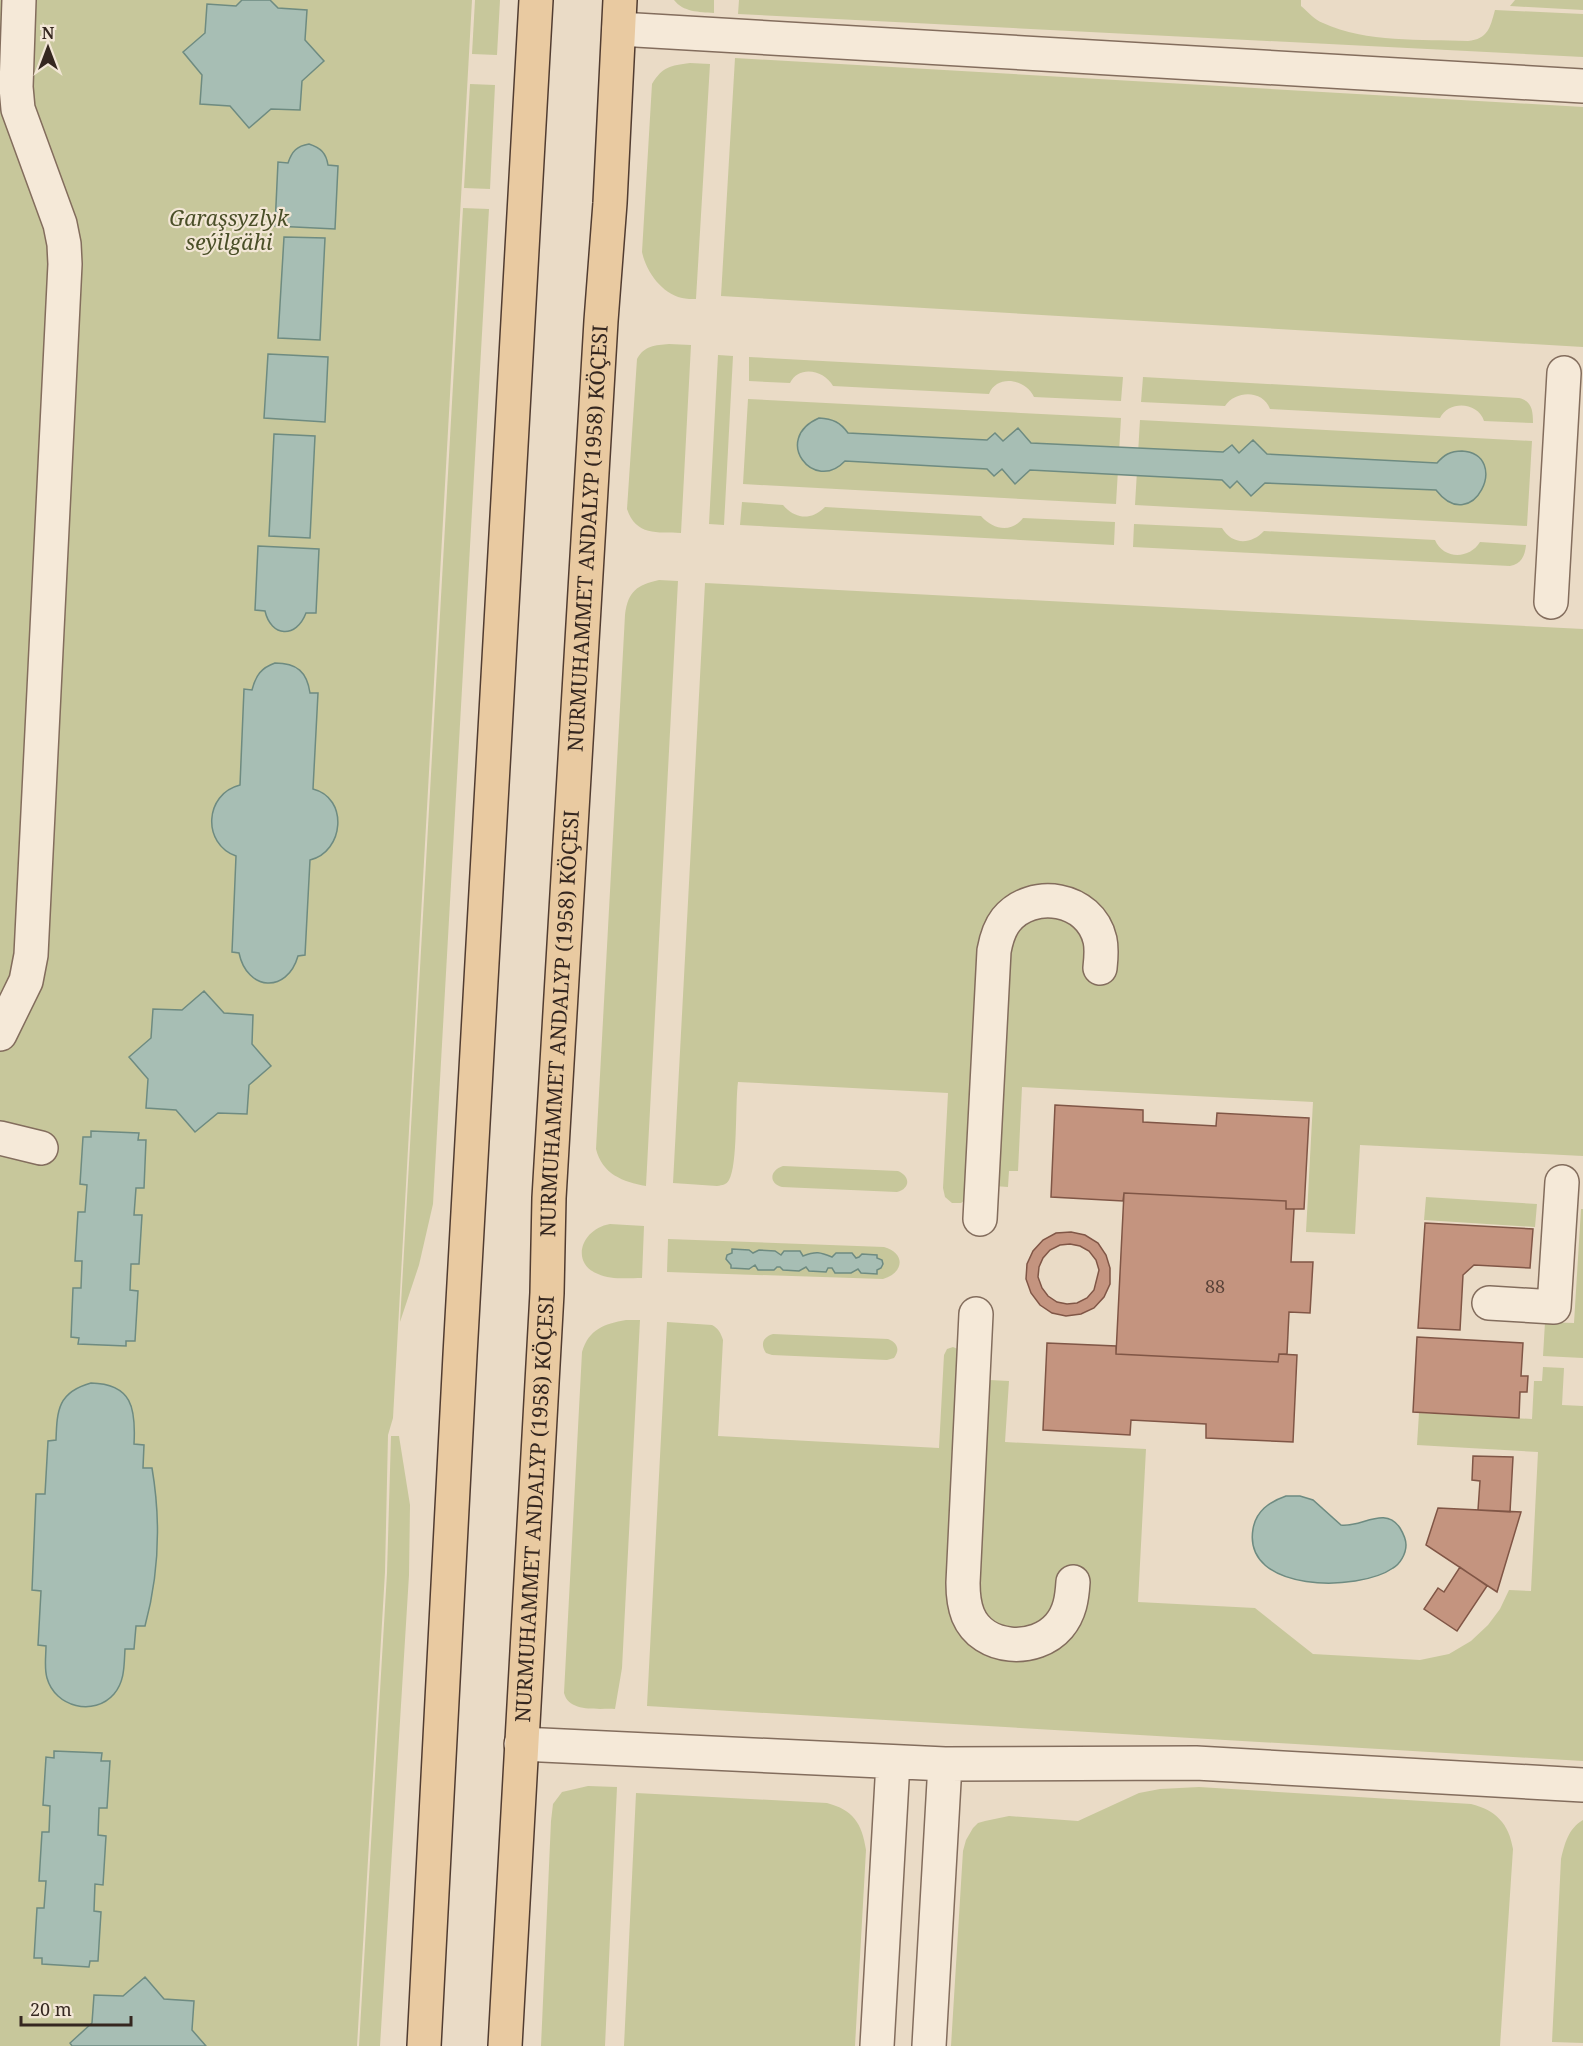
<svg xmlns="http://www.w3.org/2000/svg" width="1583" height="2046" font-family="'Noto Serif',serif">
  <style>
    .green { fill: #c7c79b }
    .water { fill: #a7beb4; stroke: #6e8b81; stroke-width: 1.5 }
    .building { fill: #c4947f; stroke: #805646; stroke-width: 1.5; fill-rule: evenodd }
    .lines { fill: none; stroke-linecap: round; stroke-linejoin: round }
    .minor-casing { stroke: #836d5d; stroke-width: 36 }
    .major-casing { stroke: #513c31; stroke-width: 36 }
    .minor { stroke: #f5e9d8; stroke-width: 33 }
    .major { stroke: #e9caa1; stroke-width: 33 }
    .labels { text-anchor: middle; stroke-width: 4.5; stroke-linejoin: round; paint-order: stroke }
    .number-label { font-size: 18px; fill: #594238 }
    .park-label { font-size: 21px; font-style: italic; fill: #4a4f28; stroke: #f2e6d5 }
    .street-label { font-size: 21px; fill: #352720; stroke: #f2e6d5 }
  </style>
  <rect width="100%" height="100%" fill="#eadbc6"/>
  <!-- green -->
  <path class="green" d="M 0,0 L 472,0 L 393,1418 L 388,1435 L 385,1572 L 357,2046 L 0,2046 Z
    M 475,0 L 500,0 L 497,55 L 472,54 Z
    M 674,0 L 714,0 L 714,13 C 699,12 683,12 674,0 Z
    M 739,0 L 1301,0 L 1301,6 C 1308,12 1315,20 1323,23 C 1367,43 1421,39 1468,41 C 1488,39 1490,28 1495,10 L 1583,14 L 1583,57 L 738,14 Z
    M 1515,0 L 1583,0 L 1583,10 L 1510,6 Z
    M 735,58 L 1583,107 L 1583,347 L 721,296 Z
    M 690,63 L 710,64 L 696,299 C 692,299 686,299 682,298 C 661,293 646,271 642,252 L 652,84 C 663,66 670,66 690,63 Z
    M 470,84 L 495,85 L 490,189 L 464,188 Z
    M 463,208 L 489,209 L 433,1204 L 419,1265 L 400,1322 Z
    M 669,344 L 691,345 L 681,533 C 657,532 636,536 627,509 L 637,359 C 644,346 655,345 669,344 Z
    M 718,355 L 733,356 L 724,525 L 709,524 Z
    M 749,357 L 1123,377 L 1121,401 L 1034,397 C 1026,379 997,374 989,394 L 833,386 C 824,370 799,365 790,383 L 749,381 Z
    M 1143,377 L 1519,398 C 1532,401 1533,411 1533,423 L 1484,421 C 1478,402 1449,400 1440,418 L 1270,409 C 1263,390 1236,390 1225,406 L 1141,402 Z
    M 748,399 L 1121,418 L 1116,504 L 743,484 Z
    M 1140,420 L 1532,441 L 1527,526 L 1135,505 Z
    M 742,502 L 783,505 C 795,519 811,521 825,507 L 981,516 C 993,530 1012,533 1023,518 L 1115,522 L 1114,545 L 740,525 Z
    M 1134,524 L 1222,528 C 1232,545 1251,545 1264,531 L 1435,540 C 1443,559 1469,560 1480,542 L 1526,545 C 1525,556 1521,564 1510,566 L 1133,547 Z
    M 659,580 L 678,581 L 646,1186 C 623,1182 602,1174 596,1149 L 625,615 C 628,591 637,585 659,580 Z
    M 705,583 L 1583,629 L 1583,1156 L 1360,1145 L 1355,1234 L 1306,1232 L 1313,1102 L 1022,1087 L 1018,1171 L 1009,1171 L 1008,1187 L 994,1186 L 1005,953 L 1017,927 L 1042,914 L 1105,922 L 1007,903 L 968,1198 L 961,1203 L 952,1203 L 945,1197 L 943,1188 L 948,1093 L 738,1082 C 735,1103 738,1165 729,1180 C 726,1185 723,1185 717,1186 L 673,1183 Z
    M 783,1166 L 898,1171 C 910,1176 911,1188 897,1192 L 782,1187 C 768,1183 770,1170 783,1166 Z
    M 1426,1197 L 1537,1204 L 1535,1227 L 1424,1220 Z
    M 1581,1209 L 1583,1209 L 1583,1358 L 1543,1356 L 1545,1322 L 1574,1323 Z
    M 610,1224 L 644,1226 L 642,1278 C 628,1278 611,1280 598,1274 C 570,1263 581,1229 610,1224 Z
    M 668,1239 L 884,1247 C 906,1253 904,1273 883,1279 L 667,1272 Z
    M 626,1320 L 640,1320 L 622,1668 L 615,1709 C 599,1708 569,1713 564,1693 L 582,1352 C 589,1329 604,1324 626,1320 Z
    M 667,1322 L 712,1325 C 718,1328 721,1333 723,1340 L 718,1436 L 939,1448 L 944,1355 L 947,1349 L 953,1347 L 960,1350 L 950,1589 L 987,1652 L 1049,1619 L 1024,1631 L 997,1625 L 986,1616 L 980,1603 L 978,1589 L 989,1380 L 1009,1381 L 1005,1442 L 1146,1449 L 1138,1602 L 1255,1608 L 1313,1654 L 1420,1660 L 1449,1654 L 1471,1641 L 1488,1625 L 1500,1609 L 1509,1590 L 1531,1591 L 1538,1452 L 1417,1445 L 1419,1413 L 1532,1419 L 1534,1381 L 1542,1381 L 1543,1367 L 1564,1368 L 1562,1405 L 1583,1406 L 1583,1761 L 647,1706 Z
    M 773,1334 L 888,1339 C 898,1343 900,1350 894,1358 L 887,1360 L 772,1355 L 766,1353 C 760,1344 763,1337 773,1334 Z
    M 391,1436 L 399,1436 L 410,1505 L 409,1575 L 380,2046 L 359,2046 L 387,1573 Z
    M 588,1786 L 617,1787 L 605,2046 L 541,2046 L 551,1821 L 553,1804 L 562,1792 Z
    M 1199,1787 L 1471,1804 C 1496,1810 1509,1824 1513,1849 L 1500,2046 L 951,2046 L 963,1851 L 966,1840 L 973,1828 L 978,1823 L 985,1821 L 1009,1816 L 1078,1821 L 1139,1793 L 1160,1789 Z
    M 636,1793 L 827,1803 C 853,1810 862,1823 866,1850 L 855,2046 L 624,2046 Z
    M 1583,1820 L 1583,2043 L 1552,2042 L 1561,1859 C 1565,1843 1568,1829 1583,1820 Z"/>
  <!-- water -->
  <path class="water" d="M 242,0 L 270,0 L 278,8 L 307,10 L 305,40 L 324,61 L 302,81 L 300,110 L 271,109 L 249,128 L 230,106 L 200,104 L 202,75 L 183,52 L 205,33 L 207,4 L 236,6 Z
    M 309,144 C 321,148 326,153 328,165 L 338,166 L 335,229 L 275,226 L 278,162 L 288,163 C 292,151 297,146 309,144 Z
    M 284,237 L 325,238 L 320,340 L 278,338 Z
    M 268,354 L 328,357 L 325,422 L 264,418 Z
    M 819,418 C 833,419 840,422 848,433 L 987,440 L 995,433 L 1003,441 L 1018,428 L 1031,443 L 1223,452 L 1232,445 L 1239,453 L 1253,440 L 1267,454 L 1437,463 C 1444,455 1450,451 1462,451 C 1512,454 1473,538 1436,490 L 1265,483 L 1251,496 L 1237,481 L 1230,488 L 1222,480 L 1030,470 L 1015,484 L 1002,469 L 994,476 L 987,469 L 845,461 C 814,494 771,439 819,418 Z
    M 274,434 L 315,436 L 310,538 L 269,536 Z
    M 258,546 L 319,549 L 316,613 L 306,613 C 296,639 271,637 265,611 L 255,610 Z
    M 275,663 C 297,663 307,672 310,693 L 318,693 L 313,789 C 349,798 344,852 310,860 L 305,955 L 298,956 C 287,994 247,991 239,953 L 232,952 L 236,856 C 202,844 204,794 240,785 L 244,689 L 252,690 C 256,675 261,668 275,663 Z
    M 204,991 L 224,1013 L 253,1015 L 252,1044 L 271,1066 L 249,1085 L 247,1114 L 218,1113 L 195,1132 L 176,1110 L 146,1108 L 148,1079 L 129,1057 L 151,1038 L 153,1009 L 182,1010 Z
    M 91,1131 L 139,1133 L 138,1140 L 146,1140 L 144,1188 L 136,1188 L 134,1215 L 142,1215 L 139,1264 L 131,1264 L 130,1290 L 138,1291 L 135,1341 L 126,1341 L 126,1346 L 78,1344 L 79,1338 L 71,1337 L 73,1288 L 81,1288 L 82,1261 L 75,1261 L 78,1212 L 85,1212 L 87,1185 L 80,1184 L 83,1137 L 91,1137 Z
    M 732,1249 L 749,1250 L 753,1253 L 759,1250 L 775,1251 L 781,1255 L 784,1251 L 800,1251 L 803,1256 C 816,1251 820,1252 832,1257 L 836,1253 L 852,1253 L 856,1258 L 859,1257 L 862,1254 L 877,1255 L 877,1258 L 882,1260 L 883,1264 L 881,1268 L 877,1270 L 877,1274 L 861,1273 L 858,1269 L 851,1273 L 835,1273 L 832,1268 L 828,1268 L 826,1272 L 809,1271 L 806,1267 L 799,1271 L 783,1270 L 780,1267 L 777,1267 L 774,1270 L 758,1270 L 755,1265 L 749,1269 L 731,1268 L 731,1265 L 726,1259 L 727,1255 L 732,1253 Z
    M 91,1383 C 132,1384 136,1408 134,1444 L 144,1445 L 143,1468 L 152,1468 C 161,1521 159,1574 145,1626 L 136,1626 L 134,1649 L 125,1649 C 124,1665 125,1681 114,1694 C 94,1717 55,1707 47,1678 C 44,1668 46,1656 46,1646 L 38,1645 L 41,1591 L 32,1590 L 36,1494 L 45,1494 L 48,1441 L 56,1440 C 57,1410 58,1392 91,1383 Z
    M 1286,1496 L 1300,1496 L 1313,1500 L 1341,1525 C 1361,1528 1385,1505 1400,1528 C 1403,1533 1406,1539 1406,1545 C 1406,1554 1400,1564 1393,1568 C 1359,1592 1242,1593 1253,1529 C 1256,1511 1269,1502 1286,1496 Z
    M 54,1751 L 102,1753 L 101,1761 L 110,1761 L 107,1808 L 99,1808 L 98,1835 L 106,1836 L 103,1885 L 95,1884 L 94,1911 L 101,1912 L 98,1961 L 90,1961 L 89,1967 L 42,1964 L 42,1958 L 34,1958 L 37,1908 L 44,1908 L 46,1881 L 39,1881 L 42,1832 L 49,1832 L 50,1806 L 43,1805 L 46,1757 L 54,1758 Z
    M 145,1977 L 164,1999 L 194,2001 L 192,2030 L 206,2046 L 72,2046 L 70,2043 L 92,2023 L 94,1995 L 123,1996 Z"/>
  <!-- building -->
  <path class="building" d="M 1055,1105 L 1143,1110 L 1143,1122 L 1216,1126 L 1217,1113 L 1309,1118 L 1304,1209 L 1286,1209 L 1286,1201 L 1124,1193 L 1123,1201 L 1051,1197 Z
    M 1124,1193 L 1286,1201 L 1286,1209 L 1294,1209 L 1291,1262 L 1313,1262 L 1310,1313 L 1289,1312 L 1287,1354 L 1279,1354 L 1278,1362 L 1116,1354 Z
    M 1425,1223 L 1533,1229 L 1530,1268 L 1474,1265 L 1463,1275 L 1460,1330 L 1418,1328 Z
    M 1071,1232 L 1085,1235 L 1098,1243 L 1106,1255 L 1110,1268 L 1110,1284 L 1104,1297 L 1094,1308 L 1081,1314 L 1066,1316 L 1052,1313 L 1040,1305 L 1031,1293 L 1026,1279 L 1027,1264 L 1033,1251 L 1043,1240 L 1056,1233 ZM 1070,1244 L 1080,1246 L 1089,1251 L 1096,1260 L 1099,1270 L 1094,1290 L 1087,1298 L 1077,1303 L 1067,1304 L 1057,1302 L 1048,1296 L 1042,1288 L 1038,1277 L 1039,1267 L 1043,1258 L 1050,1250 L 1060,1245 Z
    M 1417,1337 L 1523,1343 L 1521,1376 L 1528,1376 L 1527,1392 L 1520,1392 L 1519,1418 L 1413,1412 Z
    M 1047,1343 L 1116,1346 L 1116,1354 L 1278,1362 L 1279,1354 L 1297,1355 L 1293,1442 L 1206,1438 L 1206,1424 L 1131,1420 L 1130,1435 L 1043,1430 Z
    M 1473,1456 L 1513,1457 L 1510,1512 L 1478,1510 L 1480,1481 L 1472,1480 Z
    M 1438,1508 L 1521,1512 L 1497,1592 L 1426,1545 Z
    M 1460,1567 L 1487,1586 L 1457,1631 L 1424,1609 L 1438,1588 L 1444,1592 Z"/>
  <g class="lines">
    <defs>
      <path id="minor" d="M 619,29 L 1583,86
        M 1551,602 L 1564,373
        M 0,1034 L 26,981 L 31,955 L 65,264 L 64,244 L 60,224 L 18,109 L 16,87 L 19,0
        M 0,1138 L 41,1148
        M 980,1219 L 994,951 C 996,940 999,929 1006,920 C 1032,888 1090,897 1100,940 C 1102,949 1101,959 1100,968
        M 1489,1303 L 1554,1307 L 1562,1182
        M 976,1314 L 963,1583 C 963,1594 964,1605 968,1615 C 983,1651 1036,1653 1059,1626 C 1070,1613 1072,1598 1073,1582
        M 521,1744 L 945,1764 L 1196,1763 L 1583,1785
        M 877,2046 L 893,1762
        M 929,2046 L 945,1764"/>
      <g id="major">
        <path d="M 424,2046 L 460,1355 L 536,0"/>
        <path id="s1" d="M 505,2046 L 547,1293 L 549,1198 L 601,321 L 610,203 L 620,0"/>
      </g>
    </defs>
    <!-- minor casing -->
    <use href="#minor" class="minor-casing"/>
    <!-- major casing -->
    <use href="#major" class="major-casing"/>
    <!-- minor -->
    <use href="#minor" class="minor"/>
    <!-- major -->
    <use href="#major" class="major"/>
  </g>
  <g class="labels">
    <!-- number labels -->
    <g class="number-label">
      <text x="1215" y="1293">88</text>
    </g>
    <!-- park labels -->
    <g class="park-label">
      <text x="229" y="226">Garaşsyzlyk<tspan x="229" dy="24">seýilgähi</tspan></text>
    </g>
    <!-- street labels -->
    <g class="street-label">
      <text dy="7" stroke="none"><textPath href="#s1" startOffset="1510">NURMUHAMMET ANDALYP (1958) KÖÇESI</textPath></text>
      <text dy="7" stroke="none"><textPath href="#s1" startOffset="1024">NURMUHAMMET ANDALYP (1958) KÖÇESI</textPath></text>
      <text dy="7" stroke="none"><textPath href="#s1" startOffset="538">NURMUHAMMET ANDALYP (1958) KÖÇESI</textPath></text>
    </g>
  </g>
  <!-- north arrow -->
  <g transform="translate(48 48)" stroke="#f2e6d5" stroke-width="4.5" paint-order="stroke">
  <path d="M0-4.5L10 22L0 15L-10 22Z" fill="#352720"/>
  <text y="-9" font-size="16" font-weight="bold" text-anchor="middle" fill="#352720">N</text>
  </g>
  <!-- scale -->
  <path d="M21 2016v9h110v-9" fill="none" stroke="#352720" stroke-width="3"/>
  <text x="30" y="2016" font-size="18" fill="#352720" stroke="#f2e6d5" stroke-width="4.5" paint-order="stroke">20 m</text>
</svg>
